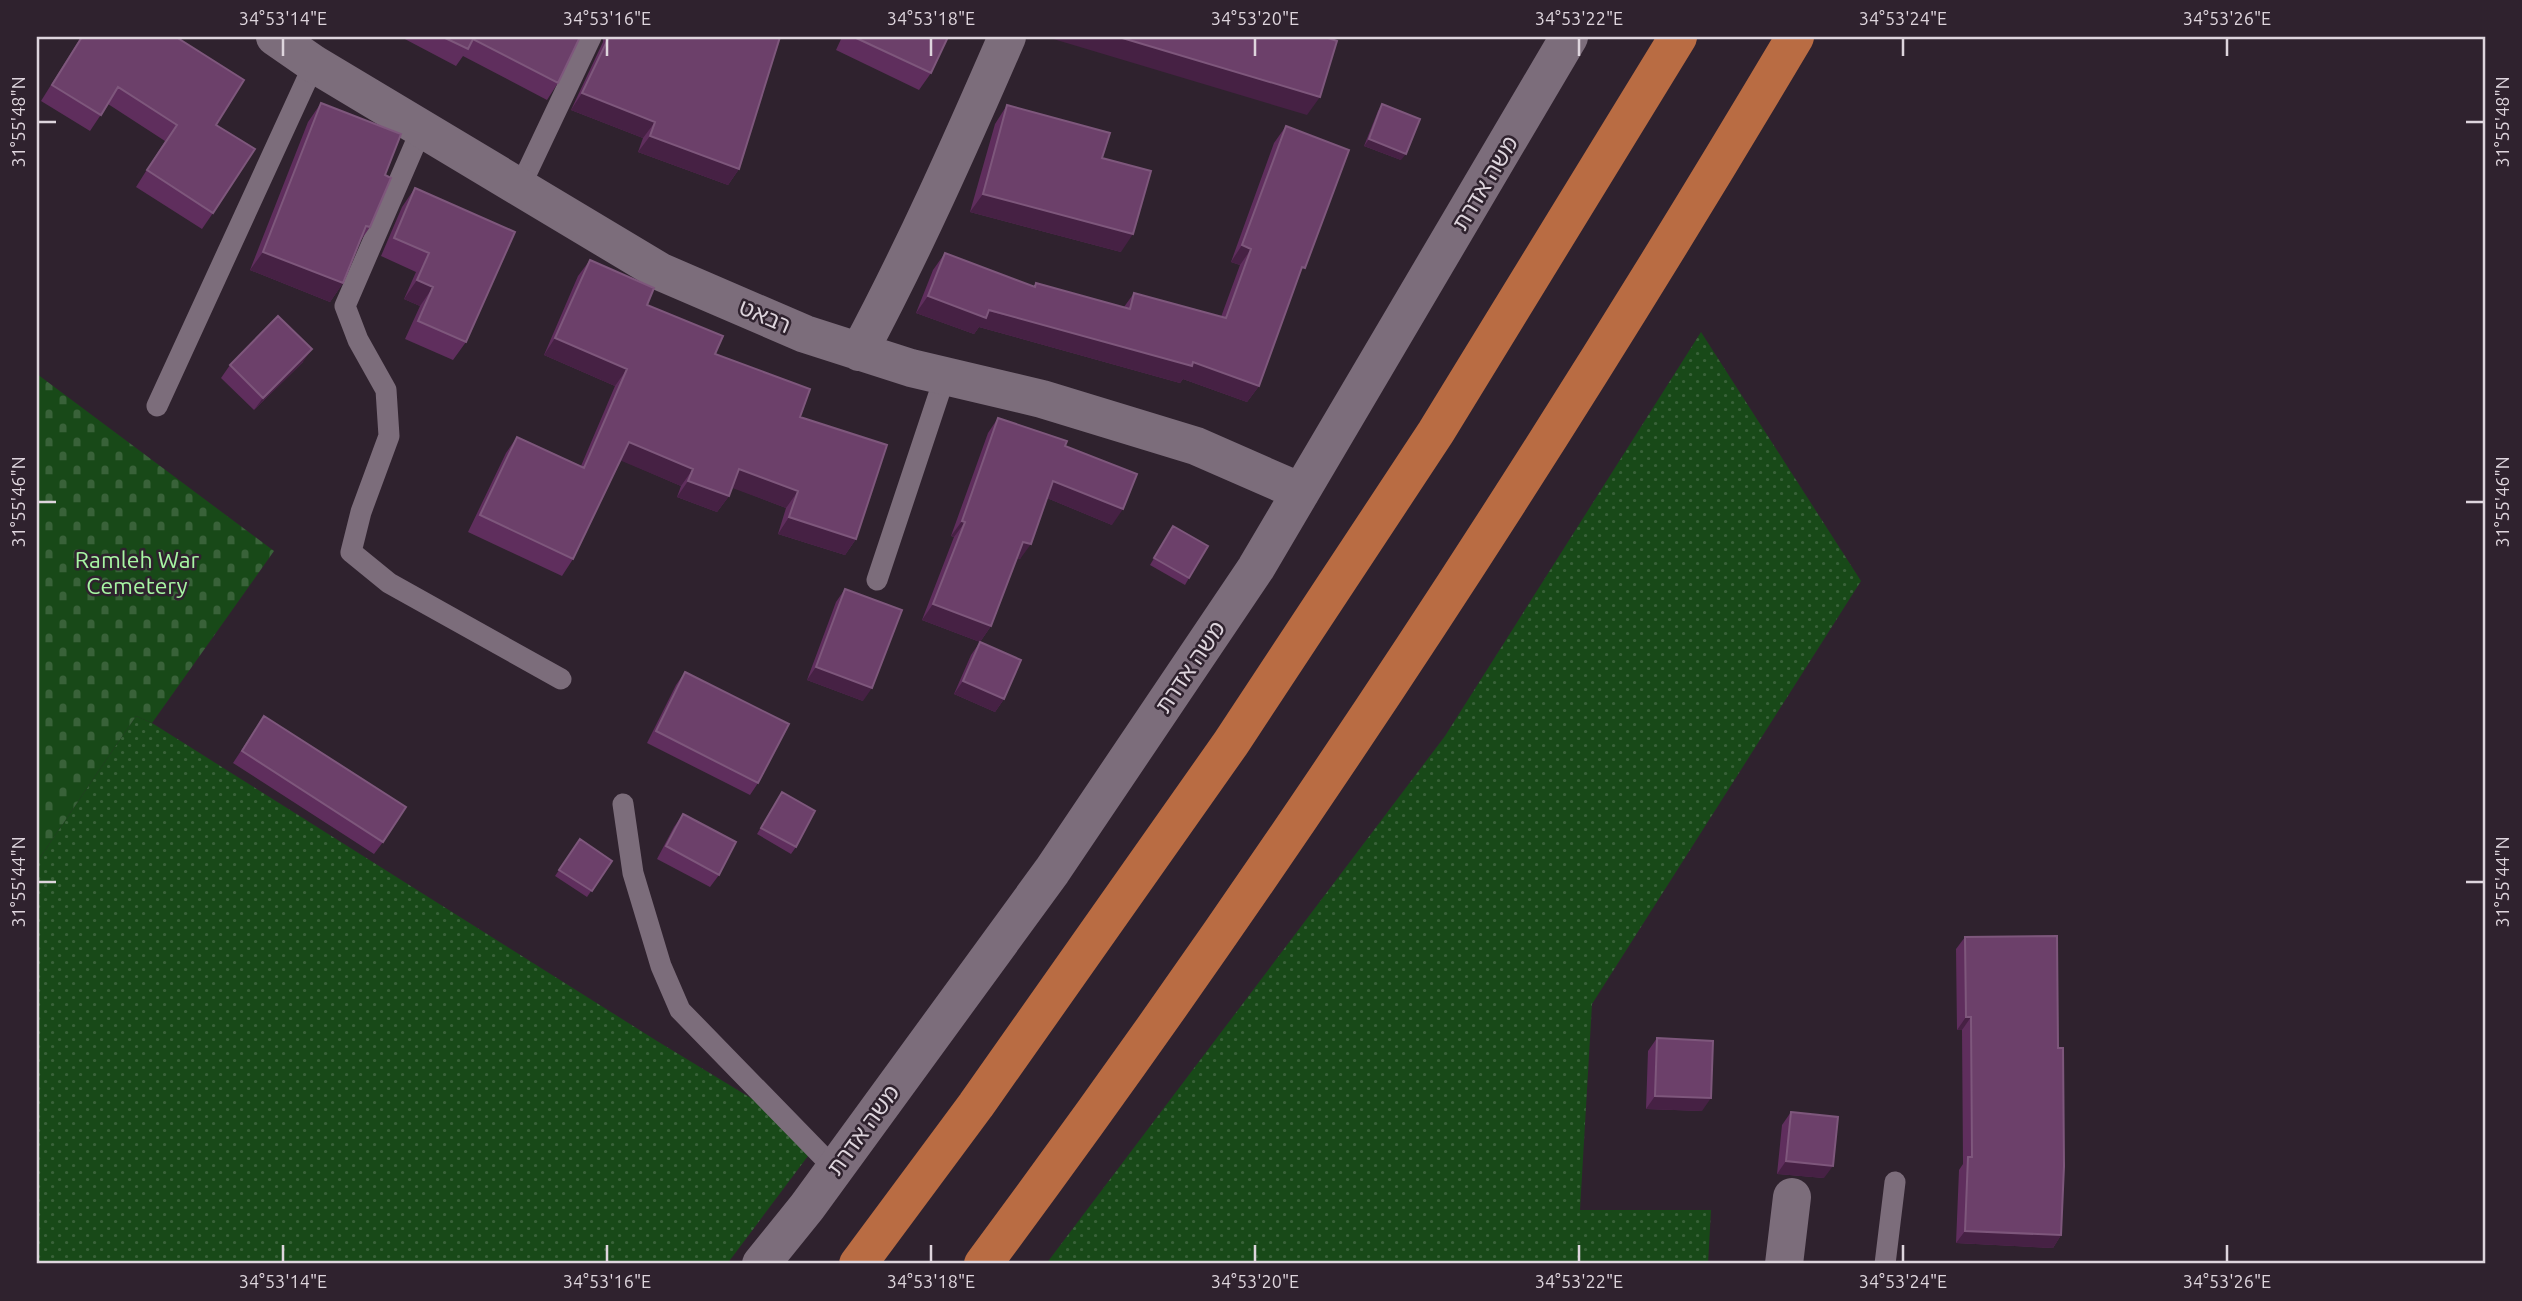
<svg xmlns="http://www.w3.org/2000/svg" width="2522" height="1301" font-family="Ubuntu,'Noto Sans Hebrew',sans-serif">
  <style>
    .grass { fill: url(#grass-dots) }
    .cemetery { fill: url(#cemetery-stones) }
    .lines { fill: none; stroke-linecap: round; stroke-linejoin: round }
    .lane { stroke: #7c6d7b; stroke-width: 21 }
    .street { stroke: #7c6d7b; stroke-width: 38 }
    .highway { stroke: #b96c43; stroke-width: 38 }
    .wall { fill: #5f2e5d }
    .shaded-wall { fill: #462144 }
    .building { fill: #6c406a; stroke: #7e577c; stroke-width: 2 }
    .ticks { fill: none; stroke: #ded5dd; stroke-width: 2.5 }
    .labels { text-anchor: middle; stroke-width: 5; stroke-linejoin: round; paint-order: stroke }
    .street-label { font-size: 23px; fill: #ded5dd; stroke: #2f222e }
    .park-label { font-size: 23px; fill: #a7f5a3; stroke: #2f222e }
    .neatline { fill: none; stroke: #ded5dd; stroke-width: 2.5 }
    .ticks-label { font-size: 18px; text-anchor: middle; fill: #ded5dd }
  </style>
  <defs>
    <pattern id="grass-dots" width="8" height="8" patternUnits="userSpaceOnUse" patternTransform="scale(1.75)"><rect width="8" height="8" fill="#184918"/><path d="M2 2h.1M6 6h.1" fill="none" stroke="#396239" stroke-width="1.8" stroke-linecap="round"/></pattern>
    <pattern id="cemetery-stones" width="16" height="16" patternUnits="userSpaceOnUse" patternTransform="scale(1.75)"><rect width="16" height="16" fill="#184918"/><path d="M2 7V4a2 2 0 0 1 4 0v3zM10 15v-3a2 2 0 0 1 4 0v3z" fill="#396239"/></pattern>
  </defs>
  <rect width="100%" height="100%" fill="#2f222e"/>
  <!-- grass -->
  <path class="grass" d="M 1701,332 L 1861,581 L 1592,1004 L 1580,1210 L 1711,1210 L 1708,1264 L 1046,1264 L 1445,736 Z
    M 136,716 L 152,723 L 657,1041 L 820,1140 L 727,1264 L 37,1264 L 37,862 Z"/>
  <!-- cemetery -->
  <path class="cemetery" d="M 37,374 L 274,551 L 152,723 L 136,716 L 37,862 Z"/>
  <g class="lines">
    <!-- lane -->
    <path class="lane" d="M 422,128 L 345,306 L 358,340 L 386,390 L 389,436 L 361,512 L 351,552 L 389,583 L 561,679
      M 520,187 L 591,37
      M 157,406 L 314,64
      M 877,580 L 945,376
      M 623,804 L 633,873 L 661,966 L 680,1010 L 835,1169
      M 1885,1264 L 1895,1182"/>
    <!-- street -->
    <path class="street" d="M 275,37 L 314,64 L 661,272 L 805,334 L 911,368 L 1042,399 L 1196,446 L 1301,492
      M 859,352 C 914,249 961,143 1007,37
      M 761,1264 L 807,1207 L 1052,871 L 1256,568 L 1569,37
      M 1784,1264 L 1792,1197"/>
    <!-- highway -->
    <path class="highway" d="M 858,1264 L 976,1105 L 1231,743 L 1436,432 L 1678,37
      M 983,1264 C 1276,870 1544,459 1795,37"/>
  </g>
  <!-- wall -->
  <path class="wall" d="M 81,37 L 176,37 L 216,125 L 213,213 L 202,229 L 136,187 L 165,141 L 108,104 L 90,131 L 41,101 Z
    M 401,37 L 580,37 L 558,83 L 547,100 L 463,56 L 456,66 Z
    M 603,37 L 780,37 L 739,169 L 728,185 L 638,152 L 643,138 L 571,110 L 603,42 Z
    M 842,37 L 948,37 L 931,73 L 919,90 L 836,50 Z
    M 321,103 L 385,175 L 370,227 L 359,243 L 343,283 L 330,302 L 250,270 L 308,122 Z
    M 1382,104 L 1401,160 L 1364,146 L 1378,111 Z
    M 1007,105 L 1102,158 L 1121,252 L 970,212 L 995,124 Z
    M 1286,126 L 1298,277 L 1259,386 L 1247,402 L 1183,379 L 1180,383 L 979,327 L 974,334 L 916,313 L 933,270 L 945,253 L 1034,287 L 1036,283 L 1124,307 L 1134,293 L 1221,317 L 1240,265 L 1231,262 L 1274,143 Z
    M 415,188 L 466,342 L 453,360 L 405,339 L 420,306 L 404,299 L 416,272 L 381,256 L 402,207 Z
    M 590,260 L 647,305 L 800,417 L 856,539 L 845,555 L 778,534 L 786,508 L 732,487 L 729,496 L 717,512 L 677,497 L 681,486 L 621,460 L 573,559 L 562,576 L 468,532 L 506,453 L 517,437 L 581,466 L 615,386 L 544,355 L 578,276 Z
    M 303,362 L 254,410 L 221,378 L 230,365 Z
    M 998,418 L 1065,446 L 1112,525 L 1047,498 L 1020,559 L 1017,558 L 991,626 L 980,642 L 922,620 L 954,537 L 951,536 L 988,433 Z
    M 1173,526 L 1189,578 L 1185,585 L 1150,565 Z
    M 845,589 L 863,701 L 807,680 L 836,602 Z
    M 980,642 L 1004,699 L 995,712 L 954,694 L 971,655 Z
    M 685,672 L 758,783 L 750,795 L 647,743 L 676,685 Z
    M 256,728 L 383,842 L 374,854 L 233,763 Z
    M 782,792 L 796,847 L 791,854 L 757,834 Z
    M 683,814 L 719,875 L 710,887 L 657,859 L 674,827 Z
    M 580,839 L 612,861 L 587,897 L 555,876 Z
    M 1965,937 L 2058,1048 L 2061,1235 L 2053,1248 L 1956,1243 L 1959,1170 L 1963,1164 L 1962,1030 L 1957,1030 L 1956,949 Z
    M 1657,1038 L 1702,1111 L 1646,1109 L 1648,1051 Z
    M 1791,1112 L 1824,1178 L 1777,1174 L 1782,1125 Z"/>
  <!-- shaded-wall -->
  <path class="shaded-wall" d="M 1051,37 L 1119,37 L 1320,97 L 1307,115 L 1050,38 Z
    M 582,93 L 655,122 L 643,138 L 571,110 Z
    M 650,136 L 739,169 L 728,185 L 638,152 Z
    M 1369,139 L 1406,154 L 1401,160 L 1364,146 Z
    M 983,194 L 1133,234 L 1121,252 L 970,212 Z
    M 1242,245 L 1251,249 L 1240,265 L 1231,262 Z
    M 263,252 L 343,283 L 330,302 L 250,270 Z
    M 417,280 L 433,287 L 420,306 L 404,299 Z
    M 928,296 L 1193,362 L 1259,386 L 1247,402 L 1183,379 L 1180,383 L 979,327 L 974,334 L 916,313 Z
    M 555,338 L 627,369 L 615,386 L 544,355 Z
    M 312,349 L 303,362 L 254,410 L 263,398 Z
    M 629,442 L 693,469 L 681,486 L 617,459 Z
    M 739,469 L 798,491 L 786,508 L 727,486 Z
    M 688,481 L 729,496 L 717,512 L 677,497 Z
    M 1053,481 L 1123,509 L 1112,525 L 1042,496 Z
    M 789,517 L 856,539 L 845,555 L 778,534 Z
    M 962,521 L 965,522 L 954,537 L 951,536 Z
    M 1023,542 L 1031,544 L 1020,559 L 1013,557 Z
    M 933,604 L 991,626 L 980,642 L 922,620 Z
    M 816,667 L 872,688 L 863,701 L 807,680 Z
    M 963,681 L 1004,699 L 995,712 L 954,694 Z
    M 1966,1017 L 1971,1017 L 1962,1030 L 1957,1030 Z
    M 1655,1096 L 1711,1098 L 1702,1111 L 1646,1109 Z
    M 1786,1161 L 1833,1166 L 1824,1178 L 1777,1174 Z
    M 1965,1231 L 2061,1235 L 2053,1248 L 1956,1243 Z"/>
  <!-- building -->
  <path class="building" d="M 82,37 L 176,37 L 244,80 L 216,125 L 255,149 L 213,213 L 147,170 L 177,125 L 118,87 L 101,115 L 52,85 Z
    M 443,37 L 580,37 L 558,83 L 473,39 L 468,49 Z
    M 609,37 L 780,37 L 739,169 L 650,136 L 655,122 L 582,93 Z
    M 854,37 L 948,37 L 931,73 Z
    M 1119,37 L 1328,37 L 1328,38 L 1337,41 L 1320,97 Z
    M 321,103 L 401,134 L 385,175 L 391,178 L 370,227 L 366,226 L 343,283 L 263,252 Z
    M 1382,104 L 1420,119 L 1406,154 L 1369,139 Z
    M 1007,105 L 1110,133 L 1102,158 L 1151,171 L 1133,234 L 983,194 Z
    M 1286,126 L 1349,150 L 1305,268 L 1302,267 L 1259,386 L 1193,362 L 1192,366 L 989,310 L 986,318 L 928,296 L 945,253 L 1035,287 L 1036,283 L 1130,309 L 1134,293 L 1226,318 L 1251,249 L 1242,245 Z
    M 415,188 L 515,232 L 466,342 L 418,321 L 433,287 L 417,280 L 429,253 L 394,238 Z
    M 590,260 L 654,288 L 647,305 L 723,336 L 715,354 L 810,389 L 800,417 L 887,445 L 856,539 L 789,517 L 798,491 L 739,469 L 729,496 L 688,481 L 693,469 L 629,442 L 573,559 L 480,515 L 517,437 L 584,468 L 627,369 L 555,338 Z
    M 278,316 L 312,349 L 263,398 L 230,365 Z
    M 998,418 L 1067,441 L 1065,446 L 1137,474 L 1123,509 L 1053,481 L 1031,544 L 1023,542 L 991,626 L 933,604 L 965,522 L 962,521 Z
    M 1173,526 L 1208,546 L 1189,578 L 1154,558 Z
    M 845,589 L 902,610 L 872,688 L 816,667 Z
    M 980,642 L 1021,660 L 1004,699 L 963,681 Z
    M 685,672 L 789,724 L 758,783 L 656,731 Z
    M 264,716 L 406,807 L 383,842 L 242,751 Z
    M 782,792 L 815,811 L 796,847 L 761,828 Z
    M 683,814 L 736,842 L 719,875 L 666,846 Z
    M 580,839 L 612,861 L 592,891 L 559,870 Z
    M 2057,936 L 2058,1048 L 2063,1048 L 2064,1166 L 2061,1235 L 1965,1231 L 1968,1157 L 1972,1157 L 1971,1017 L 1966,1017 L 1965,937 Z
    M 1657,1038 L 1713,1041 L 1711,1098 L 1655,1096 Z
    M 1791,1112 L 1838,1117 L 1833,1166 L 1786,1161 Z"/>
  <!-- ticks -->
  <path class="ticks" d="M 283,38 L 283,56M 607,38 L 607,56M 931,38 L 931,56M 1255,38 L 1255,56M 1579,38 L 1579,56M 1903,38 L 1903,56M 2227,38 L 2227,56M 38,122 L 56,122M 2466,122 L 2484,122M 38,502 L 56,502M 2466,502 L 2484,502M 38,882 L 56,882M 2466,882 L 2484,882M 283,1245 L 283,1262M 607,1245 L 607,1262M 931,1245 L 931,1262M 1255,1245 L 1255,1262M 1579,1245 L 1579,1262M 1903,1245 L 1903,1262M 2227,1245 L 2227,1262"/>
  <g class="labels">
    <!-- street labels -->
    <g class="street-label">
      <text transform="translate(1485 183) rotate(-59)" y="8">משה אדרת</text>
      <text transform="translate(765 316) rotate(23)" y="8">רבאט</text>
      <text transform="translate(1190 667) rotate(-56)" y="8">משה אדרת</text>
      <text transform="translate(863 1130) rotate(-54)" y="8">משה אדרת</text>
    </g>
    <!-- park labels -->
    <g class="park-label">
      <text x="137" y="568">Ramleh War<tspan x="137" dy="26">Cemetery</tspan></text>
    </g>
  </g>
  <!-- border -->
  <rect width="2522" height="1301" fill="none" stroke="#2f222e" stroke-width="77"/>
  <rect x="38" y="38" width="2446" height="1224" class="neatline"/>
  <g class="ticks-label">
    <text x="283" y="25">34°53'14"E</text>
    <text x="607" y="25">34°53'16"E</text>
    <text x="931" y="25">34°53'18"E</text>
    <text x="1255" y="25">34°53'20"E</text>
    <text x="1579" y="25">34°53'22"E</text>
    <text x="1903" y="25">34°53'24"E</text>
    <text x="2227" y="25">34°53'26"E</text>
    <text transform="translate(19 122) rotate(-90)" y="6">31°55'48"N</text>
    <text transform="translate(2503 122) rotate(-90)" y="6">31°55'48"N</text>
    <text transform="translate(19 502) rotate(-90)" y="6">31°55'46"N</text>
    <text transform="translate(2503 502) rotate(-90)" y="6">31°55'46"N</text>
    <text transform="translate(19 882) rotate(-90)" y="6">31°55'44"N</text>
    <text transform="translate(2503 882) rotate(-90)" y="6">31°55'44"N</text>
    <text x="283" y="1288">34°53'14"E</text>
    <text x="607" y="1288">34°53'16"E</text>
    <text x="931" y="1288">34°53'18"E</text>
    <text x="1255" y="1288">34°53'20"E</text>
    <text x="1579" y="1288">34°53'22"E</text>
    <text x="1903" y="1288">34°53'24"E</text>
    <text x="2227" y="1288">34°53'26"E</text>
  </g>
</svg>
